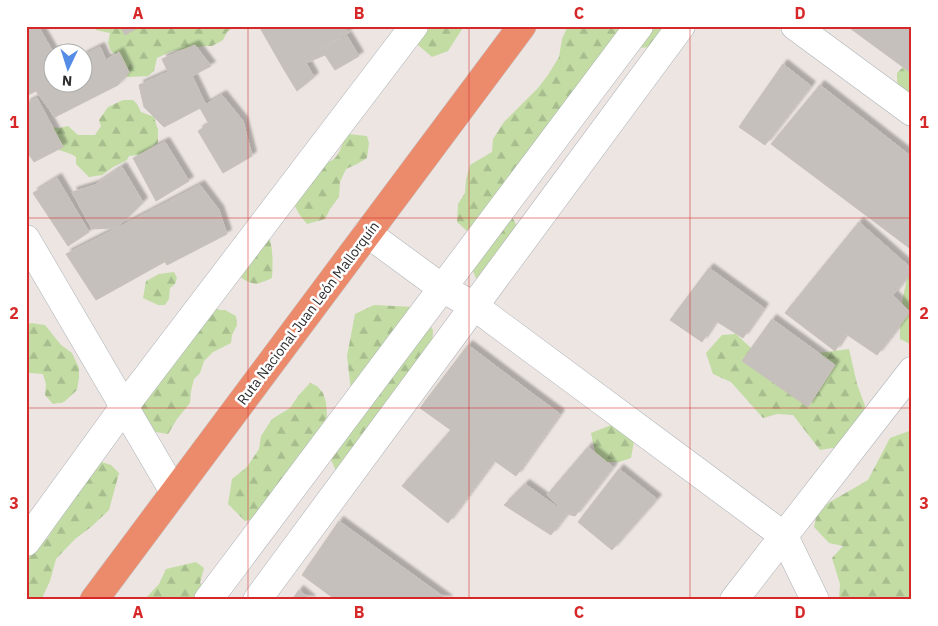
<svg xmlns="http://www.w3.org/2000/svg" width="938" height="626" font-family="'IBM Plex Sans',sans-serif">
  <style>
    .forest { fill: url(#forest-firs) }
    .building { fill: #c5c0bc; stroke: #c8c0ba; filter: url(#shadow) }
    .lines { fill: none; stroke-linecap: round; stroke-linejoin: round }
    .minor-casing { stroke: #adb1b7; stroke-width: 29 }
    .highway-casing { stroke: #c4c4c4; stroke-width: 29 }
    .minor { stroke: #fff; stroke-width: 28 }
    .highway { stroke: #ec8a6c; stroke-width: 28 }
    .grid { fill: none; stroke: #d62828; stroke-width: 1; stroke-opacity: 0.55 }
    .labels { text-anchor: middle; stroke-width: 5; stroke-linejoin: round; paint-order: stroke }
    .street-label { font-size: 14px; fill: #2d2d2d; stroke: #fff }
    .neatline { fill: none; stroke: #d62828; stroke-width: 2 }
    .grid-label { font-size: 16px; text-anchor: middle; font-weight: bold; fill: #d62828 }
  </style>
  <defs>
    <pattern id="forest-firs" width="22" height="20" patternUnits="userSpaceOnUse" patternTransform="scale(1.25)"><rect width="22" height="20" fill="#c2dca4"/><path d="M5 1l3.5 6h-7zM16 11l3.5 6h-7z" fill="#a7bd8e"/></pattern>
    <filter id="shadow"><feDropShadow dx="4.5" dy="-4.5" stdDeviation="1" flood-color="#0004"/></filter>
  </defs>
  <rect width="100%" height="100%" fill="#ece5e1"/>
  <!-- forest -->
  <path class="forest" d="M 93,26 L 128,26 C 132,30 137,28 141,26 L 235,26 L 227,32 L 223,40 L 212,46 L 204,46 L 172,51 L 157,58 L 154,71 L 148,76 L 128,77 L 122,72 L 122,59 L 111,51 L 108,43 L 110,33 L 96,30 Z
    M 412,26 L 464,26 L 448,51 L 432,57 L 418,45 L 412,36 Z
    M 568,26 L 669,26 L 652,47 L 637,48 L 505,204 L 517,226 L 478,282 L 471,267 L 472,248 L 467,231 L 457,222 L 458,204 L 465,193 L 466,180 L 470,165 L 492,152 L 493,139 L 504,122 L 538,88 L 548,75 L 559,57 L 562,39 Z
    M 903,67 L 912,70 L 912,104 C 898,92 897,91 897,73 Z
    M 123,100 L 133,100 L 137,104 L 141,112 L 154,117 L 158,130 L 158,143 L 139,155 L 129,156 L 127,160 L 113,167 L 102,175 L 89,177 L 76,164 L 76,157 C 69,152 62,152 55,148 L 50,137 L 52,127 L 59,128 L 68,126 L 78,135 L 95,135 L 101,126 L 99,120 L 108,107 Z
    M 348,134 L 367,136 L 369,143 L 367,158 L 357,164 L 346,169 L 340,182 L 339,197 L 330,209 L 325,219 L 307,224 L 299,214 L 293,202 L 307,167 C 319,165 334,164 339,152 C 343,145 343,140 348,134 Z
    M 270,239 C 273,253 273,264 272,278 C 257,285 254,286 240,277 L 257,243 Z
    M 912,269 L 912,345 L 900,339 C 900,320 902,286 912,269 Z
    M 174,272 L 177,278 L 175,284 L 170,288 L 169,299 L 165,305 L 158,305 L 143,298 L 146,281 L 159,274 Z
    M 374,305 L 414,307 L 423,314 L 433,330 L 432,347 L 338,475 L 326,449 L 352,400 L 347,356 L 355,314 Z
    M 211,306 L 220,310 L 225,310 L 236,316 L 237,325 L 232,335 L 231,343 L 213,352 L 204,361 L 200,373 L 194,379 L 191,391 L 190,403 L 177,419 L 168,434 L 149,431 L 135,399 Z
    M 31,323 L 45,325 L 61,345 L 72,353 L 79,368 L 79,378 L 77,390 L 64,402 L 53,404 L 45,395 L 46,384 L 43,374 L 30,373 L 26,370 L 26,326 Z
    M 736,334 L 754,351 L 817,359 L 819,353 L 849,349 L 857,384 L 865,406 L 860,432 L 844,446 L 820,450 L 793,415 L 777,414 L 763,418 L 731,382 L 713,374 L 706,353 L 722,335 Z
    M 310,383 L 317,386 L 323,393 L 326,402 L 327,417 L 289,473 L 267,515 L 245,521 L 228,504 L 232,479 L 247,467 L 259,449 L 261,436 L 272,419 L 290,408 L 298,396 Z
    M 611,425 L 634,441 L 631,458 L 619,462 L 605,462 L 595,452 L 591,433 Z
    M 912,430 L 912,600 L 839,600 L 840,584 L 832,558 L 843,546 L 829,543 L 814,527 L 818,509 L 868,480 L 890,438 Z
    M 95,460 L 111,465 L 119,473 L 109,510 L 91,527 L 75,539 L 56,559 L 50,581 L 43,596 L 43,600 L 26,600 L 26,547 L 30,543 L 47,539 Z
    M 196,562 L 204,568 L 200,583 L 222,600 L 144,600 L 159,584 L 166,569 Z"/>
  <!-- building -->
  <path class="building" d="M 26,26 L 38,26 L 53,52 L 52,82 L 82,82 L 82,56 L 100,47 L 106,60 L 119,52 L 129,72 L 118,85 L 55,117 L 36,91 L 26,96 Z
    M 120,26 L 141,26 L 125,35 Z
    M 259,26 L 344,26 L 348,33 L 283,68 Z
    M 847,26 L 912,26 L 912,74 L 903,67 Z
    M 347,36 L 359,56 L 335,70 L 325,55 L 306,63 L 314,77 L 297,91 L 283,68 Z
    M 195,45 L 211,66 L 192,76 L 206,105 L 164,127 L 144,107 L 139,85 L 168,72 L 162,59 Z
    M 783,64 L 811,86 L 765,145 L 739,127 Z
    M 820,85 L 912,157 L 912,250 L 771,144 Z
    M 222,95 L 243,121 L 252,156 L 223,173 L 198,131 L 209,124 L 200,108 Z
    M 37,98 L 63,147 L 34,162 L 26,150 L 26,104 Z
    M 165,142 L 189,181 L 156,201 L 133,158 Z
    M 122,167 L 143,202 L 117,228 L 92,229 L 72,192 L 95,185 Z
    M 57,178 L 89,232 L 68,246 L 33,193 Z
    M 200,185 L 219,210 L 227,234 L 167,265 L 139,217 Z
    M 139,217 L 166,261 L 96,300 L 66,254 Z
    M 859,222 L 912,269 L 912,271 L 893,295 L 910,312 L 877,355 L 846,334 L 835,351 L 785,313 Z
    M 709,268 L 764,308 L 743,338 L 716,321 L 702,342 L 670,320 Z
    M 772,319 L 835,365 L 808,407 L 742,361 Z
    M 468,345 L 513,379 L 465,440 L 420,408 Z
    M 513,379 L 560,414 L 516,476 L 465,440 Z
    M 451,430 L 494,461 L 448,523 L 402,486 Z
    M 588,447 L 613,467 L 575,516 L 567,514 L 547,495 Z
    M 619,469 L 657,499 L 612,550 L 578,522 Z
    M 525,484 L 567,514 L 551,535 L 504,505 Z
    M 339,521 L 448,600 L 336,600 L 302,575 Z
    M 299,590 L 311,600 L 292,600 Z"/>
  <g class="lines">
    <defs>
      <path id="minor" d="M 795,26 L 912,112
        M 367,233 L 442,288 L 474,306 L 784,536 L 815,600
        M 26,239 L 174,492
        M 26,542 L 124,407 L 414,26
        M 208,600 L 639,26
        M 257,600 L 681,26
        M 734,600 L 912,371"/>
      <path id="highway" d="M 94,600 L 522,26"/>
    </defs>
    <!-- minor casing -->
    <use href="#minor" class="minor-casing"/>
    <!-- highway casing -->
    <use href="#highway" class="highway-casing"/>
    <!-- minor -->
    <use href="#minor" class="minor"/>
    <!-- highway -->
    <use href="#highway" class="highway"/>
  </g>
  <!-- grid -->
  <path class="grid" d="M 248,26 L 248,600M 469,26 L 469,600M 690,26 L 690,600M 26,218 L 912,218M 26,408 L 912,408"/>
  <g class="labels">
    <!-- street labels -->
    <g class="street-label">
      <text transform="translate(308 313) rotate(-53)" y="5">Ruta Nacional Juan León Mallorquín</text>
    </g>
  </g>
  <!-- border -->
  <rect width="938" height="626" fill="none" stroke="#ffffff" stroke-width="55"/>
  <!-- north arrow -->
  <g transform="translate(68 68) rotate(184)"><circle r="24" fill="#ffffff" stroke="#ababab"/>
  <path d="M0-4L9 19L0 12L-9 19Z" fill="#548ce6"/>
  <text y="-8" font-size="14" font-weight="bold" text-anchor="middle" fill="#2d2d2d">N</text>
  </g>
  <rect x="28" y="28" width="882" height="570" class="neatline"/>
  <g class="grid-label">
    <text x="138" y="19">A</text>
    <text x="359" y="19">B</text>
    <text x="579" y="19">C</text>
    <text x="800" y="19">D</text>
    <text x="14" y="128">1</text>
    <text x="924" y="128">1</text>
    <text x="14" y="319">2</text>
    <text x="924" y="319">2</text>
    <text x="14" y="509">3</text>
    <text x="924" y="509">3</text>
    <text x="138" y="618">A</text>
    <text x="359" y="618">B</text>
    <text x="579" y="618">C</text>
    <text x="800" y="618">D</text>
  </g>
</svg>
